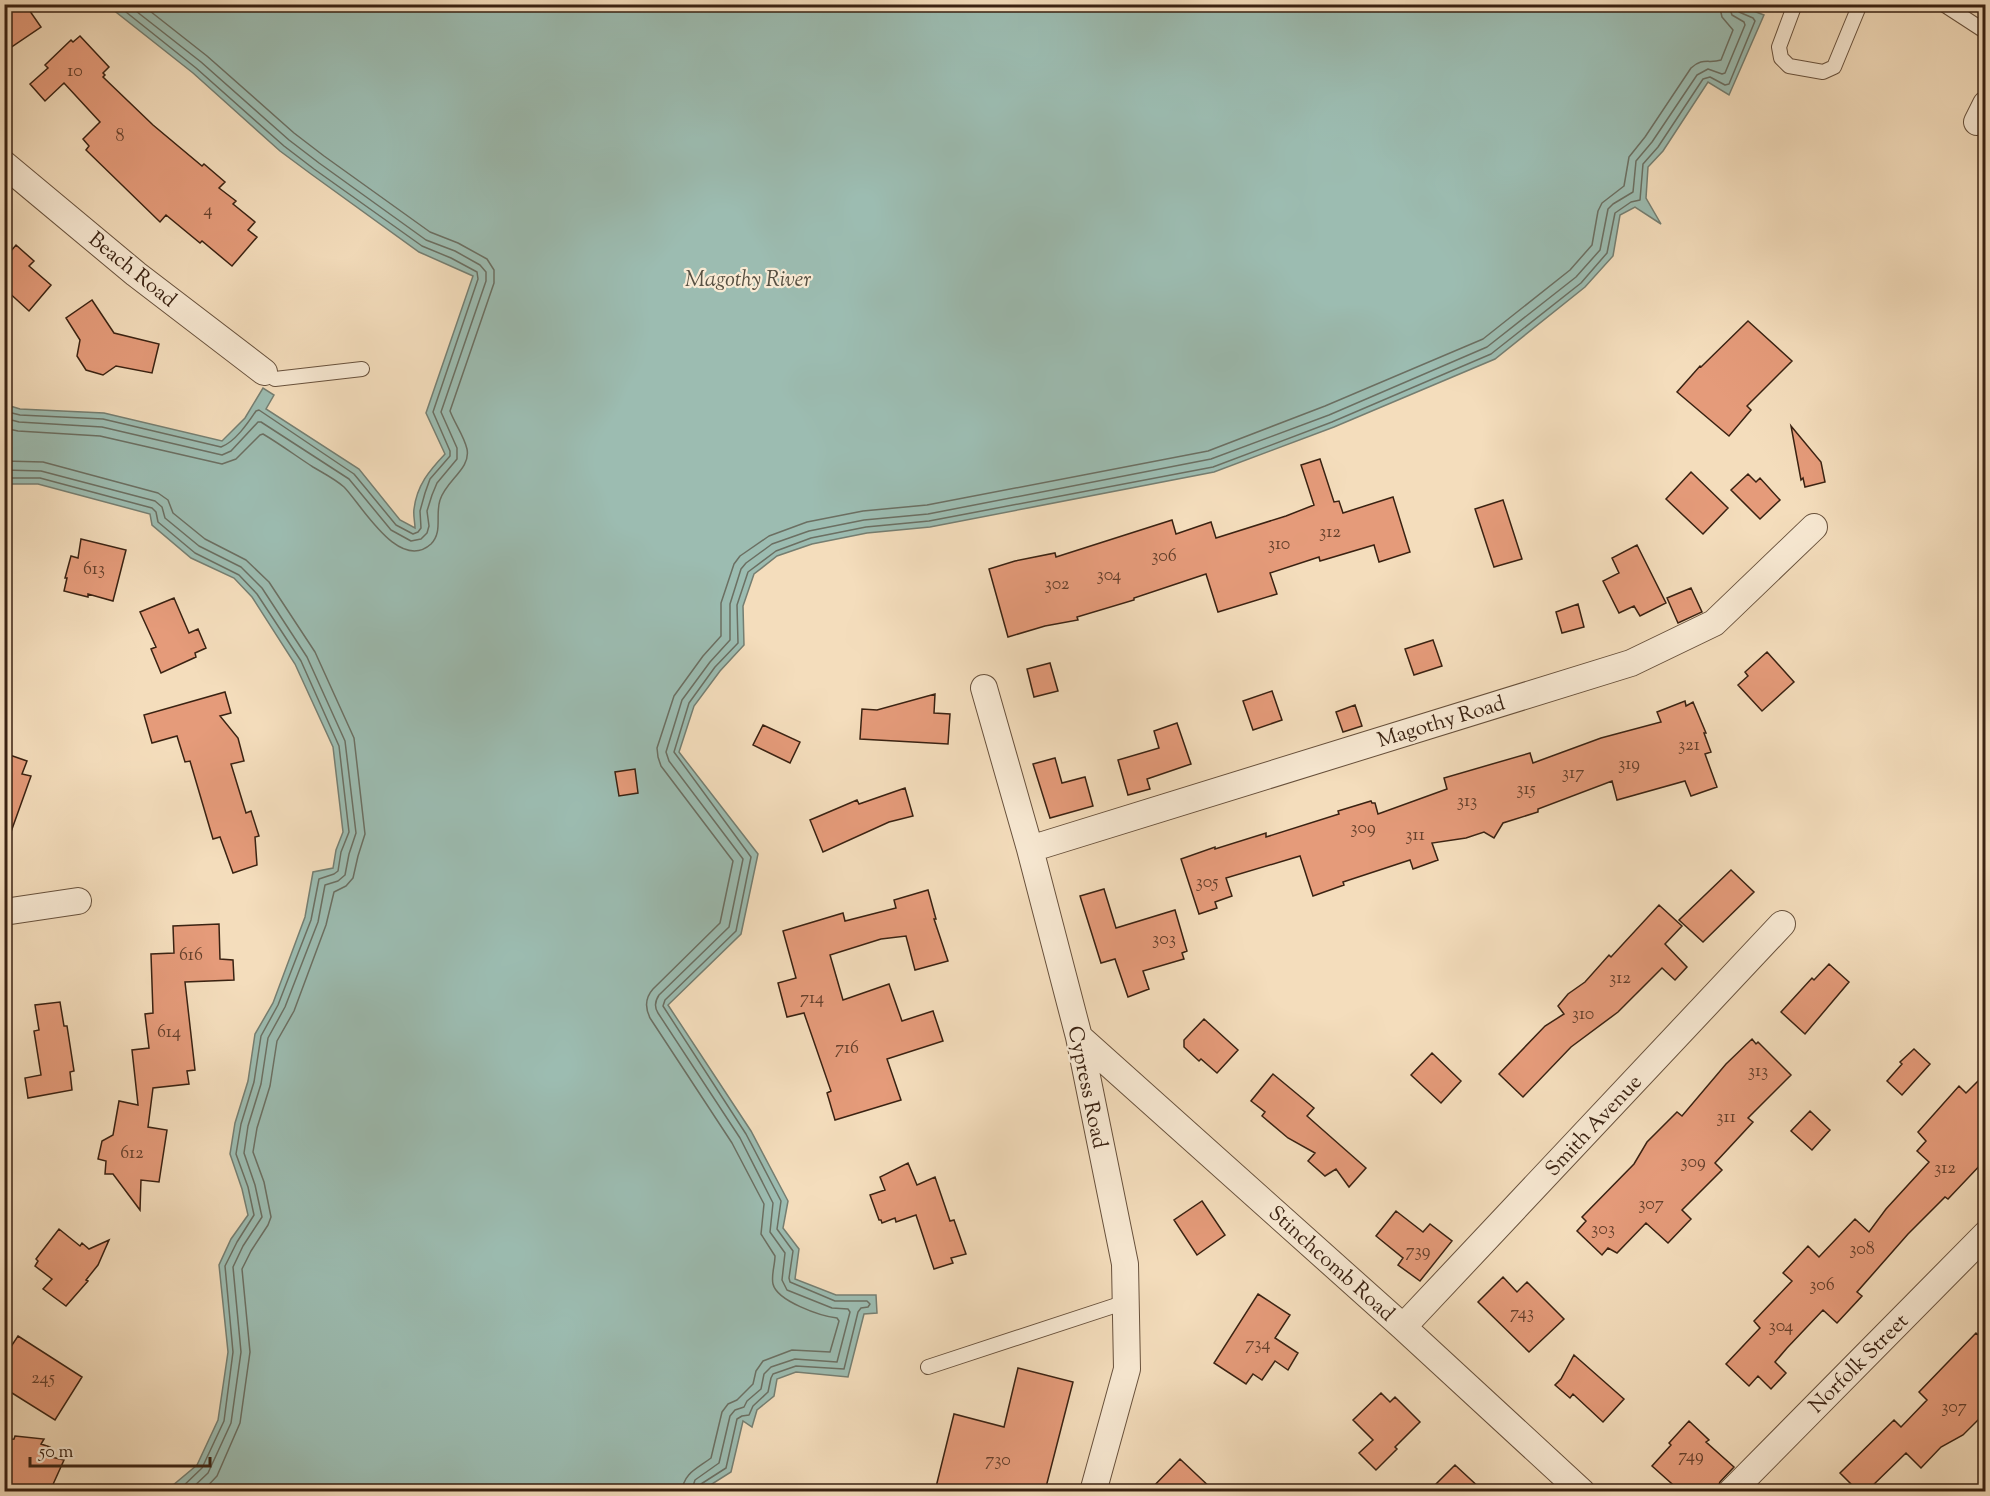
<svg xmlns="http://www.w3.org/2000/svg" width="1990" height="1496" font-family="'Sorts Mill Goudy',serif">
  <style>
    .water { fill: #9cbcb1; stroke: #757e71; stroke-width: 1.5 }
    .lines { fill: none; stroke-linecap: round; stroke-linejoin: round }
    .shore { stroke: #6b6f62; stroke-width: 1.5 }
    .building { fill: #e59b7a; stroke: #3a2212; stroke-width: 1.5 }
    .lane-casing { stroke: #68513c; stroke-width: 16 }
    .street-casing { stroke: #68513c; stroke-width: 28 }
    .lane { stroke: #f8e9d3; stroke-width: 14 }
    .street { stroke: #f8e9d3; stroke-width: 26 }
    .labels { text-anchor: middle; stroke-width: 4.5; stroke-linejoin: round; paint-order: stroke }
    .number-label { font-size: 18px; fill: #65402c }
    .street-label { font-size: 21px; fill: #3a2212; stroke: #f8e9d3 }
    .water-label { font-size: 22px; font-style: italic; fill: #575042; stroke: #f8e9d3 }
  </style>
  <rect width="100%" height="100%" fill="#f4ddbc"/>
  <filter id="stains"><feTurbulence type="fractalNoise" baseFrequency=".00333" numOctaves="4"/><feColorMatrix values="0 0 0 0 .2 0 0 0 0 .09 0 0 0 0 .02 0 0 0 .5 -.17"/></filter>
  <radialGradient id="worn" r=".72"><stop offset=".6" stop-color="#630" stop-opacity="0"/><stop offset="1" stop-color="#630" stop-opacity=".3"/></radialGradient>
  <!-- water -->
  <path class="water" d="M 1735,4 L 1764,15 L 1729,95 L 1708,82 L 1663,151 L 1648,167 L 1646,198 L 1661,224 L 1635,207 L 1620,215 L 1613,256 L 1585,287 L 1495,359 L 1334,427 L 1214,472 L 930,527 L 867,533 L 812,544 L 777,556 L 754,574 L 743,606 L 744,645 L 720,671 L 694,706 L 679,752 L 758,854 L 741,934 L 668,1005 L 751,1131 L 788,1201 L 783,1228 L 799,1249 L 795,1279 L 836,1295 L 876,1295 L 877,1313 L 864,1314 L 848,1377 L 796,1372 L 777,1379 L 774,1396 L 757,1410 L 752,1427 L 743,1421 L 731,1472 L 701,1491 L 166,1491 L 197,1465 L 218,1420 L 228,1352 L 219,1265 L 231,1239 L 248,1215 L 242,1189 L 230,1154 L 235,1123 L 248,1081 L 255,1034 L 273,1003 L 305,917 L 313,872 L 333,868 L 336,850 L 343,832 L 333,747 L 295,664 L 252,597 L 234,578 L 191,558 L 152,525 L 150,514 L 38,484 L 5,484 L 4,404 L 20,409 L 104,413 L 222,441 L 245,418 L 263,388 L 274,395 L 266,409 L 359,469 L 400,520 L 415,528 C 415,522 413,515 414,509 C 417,485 429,471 445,454 L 426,413 L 473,276 L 419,252 L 311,174 L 280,151 L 193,73 L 107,5 Z"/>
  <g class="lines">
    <!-- shore -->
    <path class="shore" d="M 4,411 L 20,415 L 103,419 L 221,447 C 235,442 248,423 256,411 L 259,410 L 354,474 L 396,525 L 413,534 L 418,532 L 421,528 L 420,511 L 425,493 L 430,479 L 450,456 L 450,451 L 433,412 L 478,279 L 477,272 L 451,258 L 422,246 L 314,169 L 284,146 L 196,68 L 116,4
      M 4,418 L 19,422 L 102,427 L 222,455 L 231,451 L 258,422 L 261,422 L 349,479 L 391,530 L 411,541 L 421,539 L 427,533 L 429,526 L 427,511 L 432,495 L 437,483 L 457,459 L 457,448 L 441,412 L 486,281 L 486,272 L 480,265 L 455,251 L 426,240 L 319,163 L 289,140 L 201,62 L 127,4
      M 4,428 L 18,431 L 100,436 L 222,464 L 236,459 L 260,435 L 263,434 C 280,444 296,456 313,467 C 323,473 335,479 344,487 C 361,504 399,573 431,544 C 443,532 435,515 440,500 C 446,480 471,469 467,449 C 464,436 455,424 450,411 L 494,283 L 494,270 L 487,259 L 458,243 L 430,232 L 324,156 L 294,133 L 207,56 L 141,4
      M 4,461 L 43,462 L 158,493 L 168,500 L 173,513 L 205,539 L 246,560 L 269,582 L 315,652 L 354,738 L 365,834 L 358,856 L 353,878 L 346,886 L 334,892 L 326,925 L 294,1011 L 277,1041 L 270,1086 L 257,1128 L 253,1152 L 264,1182 L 271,1217 L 268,1225 L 251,1251 L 242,1269 L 250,1352 L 240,1423 L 217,1476 L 202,1492
      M 4,470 L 41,471 L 155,501 L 162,507 L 165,518 L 199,546 L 241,567 L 262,588 L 307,657 L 345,741 L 356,833 L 349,854 L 345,875 L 338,881 L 325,885 L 318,922 L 285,1007 L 268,1038 L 261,1084 L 248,1126 L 244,1153 L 255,1185 L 262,1217 L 243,1246 L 233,1267 L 241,1352 L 231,1423 L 208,1473 L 188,1492
      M 4,478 L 40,478 L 152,508 L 156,512 L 158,522 L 195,553 L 239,575 L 257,594 L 301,661 L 339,746 L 349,832 L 341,852 L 338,871 L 334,874 L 319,879 L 311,920 L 278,1005 L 261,1036 L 254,1082 L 241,1124 L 236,1154 L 248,1187 L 254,1215 L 237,1242 L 225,1266 L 233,1352 L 224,1421 L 202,1468 L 177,1492
      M 682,1492 C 683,1473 698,1468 711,1458 L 722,1412 L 728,1404 L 737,1400 L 753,1384 L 756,1371 L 763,1361 L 792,1350 L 830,1352 L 839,1321 L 837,1318 C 820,1316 777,1301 773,1284 C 771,1275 775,1265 775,1256 L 761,1234 L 764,1204 L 732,1143 L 650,1018 C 645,1008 645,998 653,989 L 720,923 L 733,861 L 661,766 L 658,757 L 657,748 L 674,696 L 703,656 L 721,636 L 721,603 L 734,564 L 740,556 L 769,536 L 807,522 L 863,511 L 927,505 L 1208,451 L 1325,406 L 1483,339 L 1570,270 L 1592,245 L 1598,211 L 1602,203 L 1624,186 L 1629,157 L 1645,137 L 1691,68 C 1703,57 1709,64 1721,60 L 1733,30 L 1722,17 L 1719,4
      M 691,1492 L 695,1480 L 719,1463 L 730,1416 L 735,1410 L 744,1407 L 747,1401 L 761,1389 L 764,1374 L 771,1367 L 795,1359 L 837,1362 L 850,1312 L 848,1309 L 832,1308 L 787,1290 L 782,1280 L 785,1253 L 770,1232 L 773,1203 L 740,1138 L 658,1013 C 654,1007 655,1001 659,995 L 729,927 L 743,859 L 669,761 L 666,752 L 682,700 L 710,662 L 730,640 L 730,604 L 741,569 L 746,563 L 772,544 L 809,531 L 864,520 L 928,514 L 1211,459 L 1329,415 L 1487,347 L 1576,277 L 1600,250 L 1608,209 L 1613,204 L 1633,192 L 1636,161 L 1652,142 L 1697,75 L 1708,69 L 1722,74 L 1725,73 L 1745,25 L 1744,22 L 1732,15 L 1728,4
      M 699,1492 L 701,1484 L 726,1468 L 737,1419 L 742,1416 L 749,1415 L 753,1406 L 768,1392 L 771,1378 L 773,1374 L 796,1366 L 844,1369 L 858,1312 L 861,1308 L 868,1307 L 870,1304 L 867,1301 L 835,1301 L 790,1282 L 789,1278 L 793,1251 L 777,1229 L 781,1201 L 746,1134 L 663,1006 L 665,1000 L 736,931 L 751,857 L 674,752 L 689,703 L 715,667 L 738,643 L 737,605 L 748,572 L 776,551 L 811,538 L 866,527 L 929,521 L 1213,467 L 1332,422 L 1491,354 L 1581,283 L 1607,253 L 1615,213 L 1631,202 L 1640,200 L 1643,164 L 1658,147 L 1703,79 L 1710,77 L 1725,85 L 1729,84 L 1755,21 L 1753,18 L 1739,12 L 1736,4"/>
  </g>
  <!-- building -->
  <path class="building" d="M 4,4 L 25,4 L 41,27 L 4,52 Z
    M 80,36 L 109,67 L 103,73 L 105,75 L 103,77 L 153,125 L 202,166 L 204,164 L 225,182 L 219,188 L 236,201 L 233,204 L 255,222 L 248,230 L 257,237 L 232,266 L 202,241 L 200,243 L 166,215 L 160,222 L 86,150 L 89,146 L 83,139 L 100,122 L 64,83 L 45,101 L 30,84 L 48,68 L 45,65 L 71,40 L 73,42 Z
    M 16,245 L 34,261 L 29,266 L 51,285 L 29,311 L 5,289 L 5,258 Z
    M 92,300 L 114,333 L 159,344 L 152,373 L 116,366 L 103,375 L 86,370 L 77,356 L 80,340 L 66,318 Z
    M 1748,321 L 1792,361 L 1747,406 L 1751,410 L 1729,436 L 1677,392 L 1700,366 L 1701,367 Z
    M 1791,426 L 1821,462 L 1825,482 L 1805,487 L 1803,478 L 1801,480 Z
    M 1320,459 L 1334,502 L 1339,501 L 1343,513 L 1393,497 L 1410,552 L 1379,562 L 1374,545 L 1320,561 L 1319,557 L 1270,573 L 1277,594 L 1218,612 L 1206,574 L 1134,598 L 1134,600 L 1077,617 L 1078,620 L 1045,626 L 1008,637 L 989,569 L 1015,561 L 1055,553 L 1056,557 L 1172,520 L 1176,534 L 1211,522 L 1216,538 L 1286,516 L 1314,505 L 1301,465 Z
    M 1691,472 L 1728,508 L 1703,534 L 1666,499 Z
    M 1748,474 L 1756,482 L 1760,478 L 1780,500 L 1760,519 L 1731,490 Z
    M 1503,500 L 1522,559 L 1494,567 L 1475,509 Z
    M 81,539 L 126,550 L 113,601 L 88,594 L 88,597 L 64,591 L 67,578 L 65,578 L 71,556 L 78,558 Z
    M 1637,545 L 1666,603 L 1640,616 L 1634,606 L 1619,613 L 1603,581 L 1619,573 L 1612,558 Z
    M 1691,588 L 1702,612 L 1678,623 L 1667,598 Z
    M 174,598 L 189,633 L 198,629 L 206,648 L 195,653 L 196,657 L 161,673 L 151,649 L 156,647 L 140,612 Z
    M 1578,604 L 1584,627 L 1562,633 L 1556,612 Z
    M 1433,640 L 1442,666 L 1414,675 L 1405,649 Z
    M 1767,652 L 1794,682 L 1762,711 L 1738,685 L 1748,676 L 1745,672 Z
    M 1050,663 L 1058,691 L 1034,697 L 1027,669 Z
    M 1272,691 L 1282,720 L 1253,730 L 1243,701 Z
    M 225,692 L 231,713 L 220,716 L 238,738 L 244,761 L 231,764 L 246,813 L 251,811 L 259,836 L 255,837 L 257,865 L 233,873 L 220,837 L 213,839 L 190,761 L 185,762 L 177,736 L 152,743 L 144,715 Z
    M 935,694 L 934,713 L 950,714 L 948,744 L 860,739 L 862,709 L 877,710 Z
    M 1685,701 L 1686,706 L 1693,702 L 1706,733 L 1704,733 L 1711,752 L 1705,754 L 1717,787 L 1691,796 L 1685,781 L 1617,800 L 1612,781 L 1538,809 L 1538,812 L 1503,823 L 1494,838 L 1484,832 L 1466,838 L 1432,843 L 1438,860 L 1413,869 L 1410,860 L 1343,882 L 1344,885 L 1313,896 L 1300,856 L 1226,878 L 1232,896 L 1215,902 L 1217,908 L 1199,914 L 1181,859 L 1215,847 L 1215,849 L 1266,833 L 1266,837 L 1339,814 L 1338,811 L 1371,801 L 1372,803 L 1375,803 L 1378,814 L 1447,789 L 1444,778 L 1530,753 L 1533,763 L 1601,738 L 1661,722 L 1657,712 Z
    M 1355,705 L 1362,726 L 1343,732 L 1336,712 Z
    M 1177,723 L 1191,764 L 1147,779 L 1150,789 L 1128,795 L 1118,760 L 1159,748 L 1154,731 Z
    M 763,725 L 800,742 L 790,763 L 753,745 Z
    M 4,753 L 27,761 L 22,774 L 31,776 L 7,843 L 4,843 Z
    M 1055,758 L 1062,783 L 1085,777 L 1093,806 L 1050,818 L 1033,764 Z
    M 635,769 L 638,793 L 619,796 L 615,772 Z
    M 905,788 L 913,816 L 889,822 L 823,852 L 810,820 L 857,800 L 859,804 Z
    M 1731,870 L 1754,892 L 1703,942 L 1679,920 Z
    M 1104,889 L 1116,928 L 1175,910 L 1187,951 L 1182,953 L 1184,959 L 1143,971 L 1149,989 L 1128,997 L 1115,959 L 1101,963 L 1080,896 Z
    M 928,890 L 936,919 L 934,919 L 948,961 L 915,970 L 906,936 L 881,939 L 830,955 L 843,1000 L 889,984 L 902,1021 L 933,1011 L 943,1041 L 887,1059 L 901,1100 L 835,1120 L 827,1093 L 831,1091 L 804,1013 L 787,1017 L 778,983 L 796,978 L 783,931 L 843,913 L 845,921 L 896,908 L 894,900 Z
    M 1659,905 L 1682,926 L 1665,944 L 1687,967 L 1675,980 L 1662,968 L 1618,1012 L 1571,1047 L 1523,1097 L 1499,1074 L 1545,1026 L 1564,1014 L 1558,1006 L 1568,994 L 1585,982 L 1609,955 L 1611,957 Z
    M 219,924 L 220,959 L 233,960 L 234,980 L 185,982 L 195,1070 L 187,1071 L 189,1084 L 153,1088 L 148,1127 L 167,1130 L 159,1182 L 141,1180 L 140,1210 L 113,1174 L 105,1174 L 106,1161 L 98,1159 L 102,1141 L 113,1135 L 119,1101 L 138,1105 L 132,1050 L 149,1048 L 145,1014 L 153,1013 L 151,954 L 174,953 L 173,926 Z
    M 1829,964 L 1849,982 L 1805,1034 L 1781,1012 L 1812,978 L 1814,980 Z
    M 60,1002 L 64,1026 L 67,1026 L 74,1071 L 70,1072 L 72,1090 L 28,1098 L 25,1078 L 41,1075 L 34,1031 L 39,1030 L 35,1005 Z
    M 1204,1019 L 1238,1050 L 1217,1073 L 1201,1059 L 1199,1061 L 1184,1047 L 1184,1040 Z
    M 1752,1039 L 1756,1044 L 1758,1042 L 1791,1075 L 1748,1118 L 1753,1122 L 1715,1163 L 1722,1170 L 1682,1210 L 1691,1219 L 1668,1243 L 1646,1223 L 1617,1253 L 1608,1248 L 1602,1255 L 1577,1231 L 1586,1221 L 1582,1217 L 1634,1164 L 1647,1142 L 1677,1112 L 1682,1116 L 1726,1064 Z
    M 1914,1049 L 1930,1064 L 1902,1095 L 1887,1081 L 1902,1064 L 1900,1062 Z
    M 1432,1053 L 1461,1081 L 1441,1103 L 1411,1075 Z
    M 1986,1073 L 1986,1159 L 1948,1199 L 1945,1197 L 1908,1234 L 1857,1292 L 1862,1296 L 1837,1323 L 1823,1310 L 1787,1348 L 1775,1362 L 1786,1373 L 1771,1389 L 1758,1376 L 1749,1386 L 1726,1364 L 1760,1328 L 1754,1321 L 1792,1281 L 1783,1273 L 1808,1246 L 1819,1257 L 1855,1219 L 1869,1232 L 1886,1209 L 1929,1162 L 1917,1151 L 1926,1141 L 1918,1132 L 1959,1086 L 1966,1093 Z
    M 1273,1074 L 1314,1108 L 1307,1116 L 1366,1168 L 1349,1187 L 1336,1169 L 1325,1176 L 1308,1161 L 1315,1153 L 1288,1138 L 1262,1116 L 1265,1112 L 1251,1101 Z
    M 1810,1111 L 1830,1130 L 1812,1150 L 1791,1131 Z
    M 908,1163 L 917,1185 L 935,1177 L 950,1221 L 954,1220 L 966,1254 L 951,1258 L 953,1263 L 934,1269 L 916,1215 L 896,1222 L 895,1218 L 882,1223 L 881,1220 L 879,1220 L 870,1195 L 885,1190 L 880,1177 Z
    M 1202,1201 L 1225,1235 L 1197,1255 L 1174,1220 Z
    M 1396,1211 L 1423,1232 L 1430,1224 L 1452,1241 L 1420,1281 L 1398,1265 L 1403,1258 L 1376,1236 Z
    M 59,1229 L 80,1246 L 82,1243 L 89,1249 L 109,1240 L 98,1265 L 86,1280 L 88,1281 L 66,1306 L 43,1289 L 52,1279 L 35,1266 L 38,1261 L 36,1259 L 39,1255 Z
    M 1503,1277 L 1517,1292 L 1527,1282 L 1564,1319 L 1529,1352 L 1478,1302 Z
    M 1258,1294 L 1290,1315 L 1275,1338 L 1298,1353 L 1288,1370 L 1275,1361 L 1262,1380 L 1253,1374 L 1246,1384 L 1214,1363 Z
    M 1976,1333 L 1986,1342 L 1986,1412 L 1963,1435 L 1941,1447 L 1921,1468 L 1906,1453 L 1867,1491 L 1858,1491 L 1840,1473 L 1894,1420 L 1901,1427 L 1927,1400 L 1919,1392 Z
    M 18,1336 L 82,1377 L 55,1420 L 4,1388 L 4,1357 Z
    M 1574,1355 L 1624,1399 L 1603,1422 L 1573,1394 L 1570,1398 L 1555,1385 L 1561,1379 Z
    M 1018,1368 L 1073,1382 L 1045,1491 L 935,1491 L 954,1414 L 1004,1427 Z
    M 1381,1393 L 1390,1402 L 1395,1397 L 1420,1422 L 1395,1447 L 1397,1449 L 1376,1470 L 1359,1453 L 1373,1440 L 1353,1420 Z
    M 1689,1421 L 1709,1440 L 1706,1442 L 1734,1467 L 1720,1482 L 1716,1491 L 1680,1491 L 1652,1466 L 1671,1445 L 1669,1443 Z
    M 15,1436 L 44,1439 L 41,1444 L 50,1447 L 47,1456 L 64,1460 L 50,1491 L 19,1491 L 4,1484 L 4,1440 L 14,1439 Z
    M 1180,1459 L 1214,1491 L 1149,1491 Z
    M 1455,1465 L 1483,1491 L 1429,1491 Z"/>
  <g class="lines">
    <defs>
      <path id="lane" d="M 1795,4 L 1779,47 L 1781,58 L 1789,66 L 1823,72 L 1834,67 L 1860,4
        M 1943,4 L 1986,32
        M 264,372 L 275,379 L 362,369
        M 928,1367 L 1126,1302"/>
      <path id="street" d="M 1977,122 L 1986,104
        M 4,164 L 136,274 L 264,372
        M 984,688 L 1030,849 L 1079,1037 L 1125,1264 L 1127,1369 L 1093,1492
        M 1030,849 L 1631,663 L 1714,623 L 1814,527
        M 4,912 L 78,901
        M 1079,1037 L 1403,1327 L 1582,1492
        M 1403,1327 L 1782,924
        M 1731,1492 L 1986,1234"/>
    </defs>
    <!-- lane casing -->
    <use href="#lane" class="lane-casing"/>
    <!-- street casing -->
    <use href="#street" class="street-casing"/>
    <!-- lane -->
    <use href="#lane" class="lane"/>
    <!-- street -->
    <use href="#street" class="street"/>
  </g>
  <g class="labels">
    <!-- number labels -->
    <g class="number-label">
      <text x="75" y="76">10</text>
      <text x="120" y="141">8</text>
      <text x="208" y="215">4</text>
      <text x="1330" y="537">312</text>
      <text x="1279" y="549">310</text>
      <text x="1164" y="561">306</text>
      <text x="94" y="574">613</text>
      <text x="1109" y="580">304</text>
      <text x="1057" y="589">302</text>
      <text x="1689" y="750">321</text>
      <text x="1629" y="769">319</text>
      <text x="1573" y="778">317</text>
      <text x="1526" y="794">315</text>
      <text x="1467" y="806">313</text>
      <text x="1363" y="833">309</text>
      <text x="1415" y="840">311</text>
      <text x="1207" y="887">305</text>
      <text x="1164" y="944">303</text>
      <text x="191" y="960">616</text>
      <text x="1620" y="983">312</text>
      <text x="812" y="1003">714</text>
      <text x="1583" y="1019">310</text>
      <text x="169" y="1037">614</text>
      <text x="847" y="1053">716</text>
      <text x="1758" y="1076">313</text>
      <text x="1726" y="1122">311</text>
      <text x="132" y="1158">612</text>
      <text x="1693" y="1167">309</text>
      <text x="1945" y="1173">312</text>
      <text x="1651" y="1209">307</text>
      <text x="1603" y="1234">303</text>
      <text x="1862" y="1254">308</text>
      <text x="1418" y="1256">739</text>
      <text x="1822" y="1290">306</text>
      <text x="1522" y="1318">743</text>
      <text x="1781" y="1331">304</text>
      <text x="1258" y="1349">734</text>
      <text x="43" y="1383">245</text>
      <text x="1954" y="1412">307</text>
      <text x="1691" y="1461">749</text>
      <text x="998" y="1465">730</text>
    </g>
    <!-- street labels -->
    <g class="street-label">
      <text transform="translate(133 269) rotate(39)" y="7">Beach Road</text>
      <text transform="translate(1441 721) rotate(-17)" y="7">Magothy Road</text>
      <text transform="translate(1088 1087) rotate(78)" y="7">Cypress Road</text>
      <text transform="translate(1593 1125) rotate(-47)" y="7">Smith Avenue</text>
      <text transform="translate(1332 1263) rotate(42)" y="7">Stinchcomb Road</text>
      <text transform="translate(1858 1363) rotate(-45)" y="7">Norfolk Street</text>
    </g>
    <!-- water labels -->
    <g class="water-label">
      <text x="748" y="286">Magothy River</text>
    </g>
  </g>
  <!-- margin -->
  <rect width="1990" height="1496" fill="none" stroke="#f4ddbc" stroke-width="24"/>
  <rect x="6" y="6" width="1978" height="1484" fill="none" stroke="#3a2212" stroke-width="3"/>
  <rect x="12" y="12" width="1966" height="1472" fill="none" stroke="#3a2212" stroke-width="1.5"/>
  <!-- scale -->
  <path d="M30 1457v9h180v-9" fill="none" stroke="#3a2212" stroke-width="3"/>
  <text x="39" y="1457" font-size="18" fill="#3a2212" stroke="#f8e9d3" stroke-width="4.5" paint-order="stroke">50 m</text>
  <rect width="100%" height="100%" filter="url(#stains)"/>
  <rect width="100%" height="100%" fill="url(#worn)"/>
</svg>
